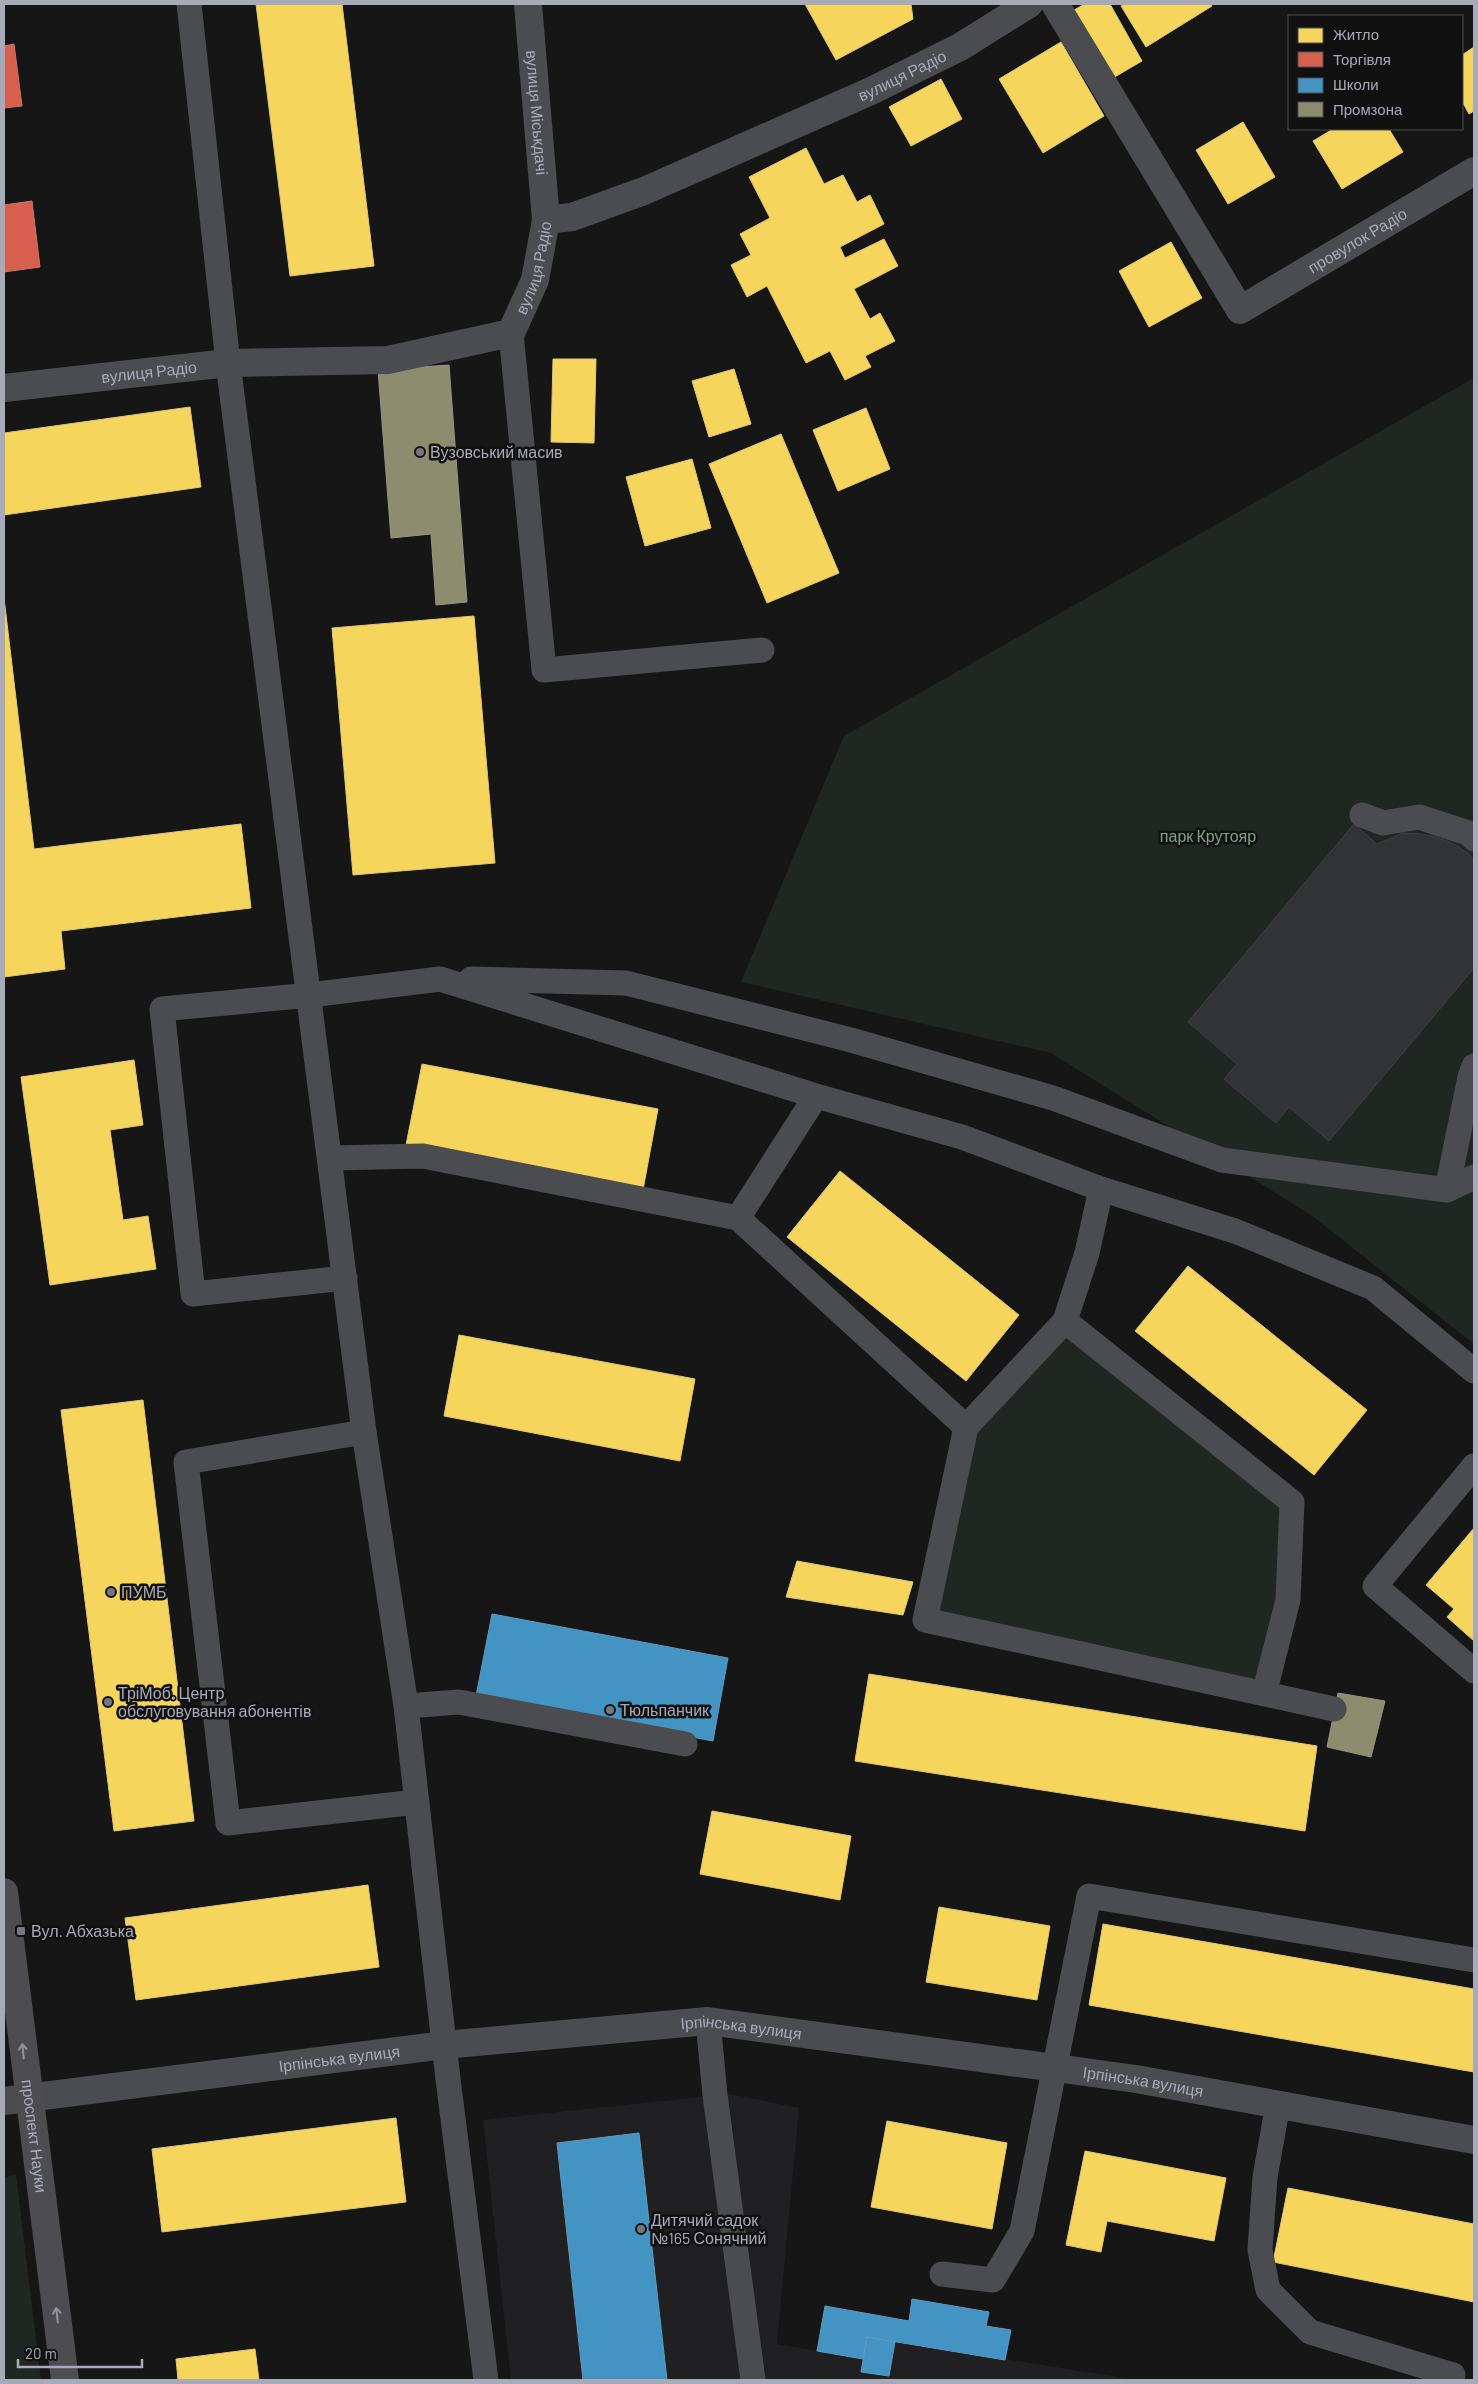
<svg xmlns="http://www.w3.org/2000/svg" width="1478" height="2384" font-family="Barlow,sans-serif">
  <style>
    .built { fill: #202022 }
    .green { fill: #202722 }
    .homes { fill: #f6d55c; stroke: #dfc877 }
    .shops { fill: #d6604d; stroke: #c8766d }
    .schools { fill: #4393c3; stroke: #619abf }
    .industry { fill: #8c8c6e; stroke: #949584 }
    .building { fill: #323335; stroke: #3f4043 }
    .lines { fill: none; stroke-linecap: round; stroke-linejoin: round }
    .lane { stroke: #4b4c4f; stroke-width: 25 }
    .street { stroke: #4b4c4f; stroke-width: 28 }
    .primary { stroke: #4d4d51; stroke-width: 28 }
    .oneway { stroke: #91939e }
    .poi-dot { fill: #75767f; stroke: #111112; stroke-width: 2 }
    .labels { text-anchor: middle; stroke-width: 5; stroke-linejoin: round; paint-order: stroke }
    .street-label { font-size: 16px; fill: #a8aab7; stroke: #111112 }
    .poi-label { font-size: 16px; fill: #a8aab7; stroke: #111112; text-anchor: start }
    .park-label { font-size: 16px; fill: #80a188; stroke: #111112 }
  </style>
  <rect width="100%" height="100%" fill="#161617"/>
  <!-- built -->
  <path class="built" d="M 730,2094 L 799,2108 L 777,2344 L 863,2359 L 867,2337 L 1136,2380 L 511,2380 L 483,2120 Z"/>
  <!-- green -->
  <path class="green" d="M 1474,378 L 1474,1344 L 1311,1215 L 1051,1053 L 741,982 L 844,736 Z
    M 1065,1321 L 1292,1502 L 1264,1694 L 926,1620 L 966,1427 Z
    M 16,2175 L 41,2380 L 4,2380 L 4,2177 Z"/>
  <!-- homes -->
  <path class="homes" d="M 256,4 L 342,4 L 374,266 L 290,276 Z
    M 805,4 L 911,4 L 913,19 L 836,60 Z
    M 1085,4 L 1110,4 L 1142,61 L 1113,78 L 1074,10 Z
    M 1126,4 L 1210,4 L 1212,6 L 1146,47 L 1121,6 Z
    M 1061,42 L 1104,116 L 1043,153 L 999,79 Z
    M 1474,47 L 1474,111 L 1469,114 L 1462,101 L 1462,55 Z
    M 941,79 L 962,119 L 911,146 L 889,107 Z
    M 1243,122 L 1275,177 L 1228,204 L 1196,150 Z
    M 1333,129 L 1389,129 L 1403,152 L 1342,189 L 1313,141 Z
    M 806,148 L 824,184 L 843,175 L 857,202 L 870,195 L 884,224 L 840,247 L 845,258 L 884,239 L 898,266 L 854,289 L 870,319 L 880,313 L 895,341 L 865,356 L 871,367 L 845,380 L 830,351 L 806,363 L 767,286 L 747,297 L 731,265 L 751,255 L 740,234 L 770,218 L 749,177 Z
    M 1171,242 L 1202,298 L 1149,327 L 1119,271 Z
    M 553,359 L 596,359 L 594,443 L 551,442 Z
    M 734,369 L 751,424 L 709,437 L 692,381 Z
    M 190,407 L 201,487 L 4,515 L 4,433 Z
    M 866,408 L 890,469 L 838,491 L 813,430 Z
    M 781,434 L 839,573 L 767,603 L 709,464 Z
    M 692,459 L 711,528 L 645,546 L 626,477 Z
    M 4,598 L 34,849 L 241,824 L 251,908 L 61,931 L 65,969 L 4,977 Z
    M 474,616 L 495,863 L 353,875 L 332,628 Z
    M 134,1060 L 143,1125 L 110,1130 L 123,1220 L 148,1216 L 156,1269 L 50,1285 L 21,1077 Z
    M 422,1064 L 658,1109 L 643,1190 L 406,1145 Z
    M 840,1171 L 1019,1315 L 966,1381 L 787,1237 Z
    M 1188,1266 L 1367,1410 L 1314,1475 L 1135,1331 Z
    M 459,1335 L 695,1379 L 680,1461 L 444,1416 Z
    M 143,1400 L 194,1821 L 114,1831 L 61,1410 Z
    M 1474,1528 L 1474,1641 L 1447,1617 L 1454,1609 L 1426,1585 Z
    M 797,1561 L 913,1582 L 903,1615 L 786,1597 Z
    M 869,1674 L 1317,1746 L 1305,1831 L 855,1761 Z
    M 712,1811 L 851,1836 L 840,1900 L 700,1874 Z
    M 368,1885 L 379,1967 L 136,2000 L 125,1918 Z
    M 939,1907 L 1050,1926 L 1037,2000 L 926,1982 Z
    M 1103,1924 L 1474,1989 L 1474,2072 L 1089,2005 Z
    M 396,2118 L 406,2202 L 162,2232 L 152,2149 Z
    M 887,2121 L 1007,2143 L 992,2229 L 871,2207 Z
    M 1085,2151 L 1226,2178 L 1214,2241 L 1107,2221 L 1101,2252 L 1066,2245 Z
    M 1288,2188 L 1474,2224 L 1474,2302 L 1273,2262 Z
    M 255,2349 L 259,2380 L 178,2380 L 176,2359 Z"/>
  <!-- shops -->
  <path class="shops" d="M 14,44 L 22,106 L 4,108 L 4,46 Z
    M 32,201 L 40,267 L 4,272 L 4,205 Z"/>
  <!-- schools -->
  <path class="schools" d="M 492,1614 L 728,1658 L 713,1741 L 476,1696 Z
    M 639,2133 L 667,2380 L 583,2380 L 557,2143 Z
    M 912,2299 L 989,2312 L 986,2326 L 1011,2330 L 1005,2360 L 867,2337 L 863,2359 L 817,2351 L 825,2306 L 909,2321 Z
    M 867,2337 L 895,2342 L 889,2376 L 861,2372 Z"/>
  <!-- industry -->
  <path class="industry" d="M 449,365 L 467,602 L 436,605 L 431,534 L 391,538 L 378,370 Z
    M 1338,1693 L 1385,1701 L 1371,1757 L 1327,1747 Z"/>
  <!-- building -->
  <path class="building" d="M 1354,824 L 1377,844 L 1403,833 L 1421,834 L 1437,837 L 1454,844 L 1469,854 L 1474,862 L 1474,968 L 1329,1141 L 1289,1107 L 1276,1123 L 1224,1079 L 1237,1064 L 1188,1022 Z"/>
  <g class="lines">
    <!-- lane -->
    <path class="lane" d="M 189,4 L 228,363 L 364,1432 L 406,1706 L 448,2079 L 486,2380
      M 511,333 L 544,670 L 762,650
      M 1362,815 L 1383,823 L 1419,817 L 1468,833 L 1474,839
      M 471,979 L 626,983 L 851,1040 L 1053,1098 L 1222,1160 L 1447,1190 L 1474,1177
      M 330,1158 L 423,1156 L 738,1218 L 966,1427
      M 1101,1189 L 1087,1253 L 1065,1321 L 966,1427 L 925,1620 L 1334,1709
      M 1447,1190 L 1470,1077 L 1474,1066
      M 738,1218 L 816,1096
      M 345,1278 L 193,1294 L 162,1009 L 310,995 L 440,979 L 816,1096 L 962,1137 L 1101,1189 L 1235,1231 L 1373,1288 L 1474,1371
      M 1065,1321 L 1292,1502 L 1288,1600 L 1264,1694
      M 364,1432 L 186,1462 L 228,1823 L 417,1802
      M 1474,1466 L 1375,1586 L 1474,1671
      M 406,1706 L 459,1702 L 685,1744
      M 708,2021 L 715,2095 L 753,2380
      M 1278,2104 L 1265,2177 L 1260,2250 L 1268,2290 L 1310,2332 L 1453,2375
      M 942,2274 L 993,2280 L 1022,2231 L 1089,1896 L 1474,1960"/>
    <!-- street -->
    <g class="street">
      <path id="s1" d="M 528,4 L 546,220"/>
      <path id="s2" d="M 1055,4 L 1240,310 L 1474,171"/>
      <path id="s3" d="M 4,388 L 228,363 L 388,360 L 511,333 L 535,280 L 546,220 L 572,217 L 644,191 L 871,91 L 960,47 L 1029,4"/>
      <path id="s4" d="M 4,2101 L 444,2045 L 708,2021 L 1136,2079 L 1474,2140"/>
    </g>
    <!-- primary -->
    <path class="primary" id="s5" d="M 4,1892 L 65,2380"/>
  </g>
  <!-- one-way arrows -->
  <defs><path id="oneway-shaft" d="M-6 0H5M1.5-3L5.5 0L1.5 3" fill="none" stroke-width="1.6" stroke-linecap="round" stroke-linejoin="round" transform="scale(1.25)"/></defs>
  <g class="oneway">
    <use href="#oneway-shaft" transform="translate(23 2051) rotate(-96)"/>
    <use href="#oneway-shaft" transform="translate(57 2315) rotate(-97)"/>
  </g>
  <!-- markers -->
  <g class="poi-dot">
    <circle cx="420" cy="452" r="5"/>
    <circle cx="111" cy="1592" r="5"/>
    <circle cx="108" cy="1702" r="5"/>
    <circle cx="610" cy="1710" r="5"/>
    <rect x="16" y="1926" width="10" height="10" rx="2.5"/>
    <circle cx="641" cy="2229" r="5"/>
  </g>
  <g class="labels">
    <!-- street labels -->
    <g class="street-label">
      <text dy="6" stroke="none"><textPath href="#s3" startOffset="1016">вулиця Радіо</textPath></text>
      <text dy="6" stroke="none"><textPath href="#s1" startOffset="109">вулиця Міськдачі</textPath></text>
      <text dy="6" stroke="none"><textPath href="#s2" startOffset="494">провулок Радіо</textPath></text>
      <text dy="6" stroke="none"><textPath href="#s3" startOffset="581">вулиця Радіо</textPath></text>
      <text dy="6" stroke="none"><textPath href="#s3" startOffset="146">вулиця Радіо</textPath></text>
      <text dy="6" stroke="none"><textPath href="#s4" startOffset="742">Ірпінська вулиця</textPath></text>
      <text dy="6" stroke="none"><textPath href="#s4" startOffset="338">Ірпінська вулиця</textPath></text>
      <text dy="6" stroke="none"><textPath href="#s4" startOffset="1148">Ірпінська вулиця</textPath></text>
      <text dy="6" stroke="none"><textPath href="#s5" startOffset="246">проспект Науки</textPath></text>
    </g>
    <!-- poi labels -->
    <g class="poi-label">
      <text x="430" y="458">Вузовський масив</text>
      <text x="121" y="1598">ПУМБ</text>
      <text x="118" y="1699">ТріМоб. Центр<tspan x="118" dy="18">обслуговування абонентів</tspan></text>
      <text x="620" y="1716">Тюльпанчик</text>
      <text x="31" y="1937">Вул. Абхазька</text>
      <text x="651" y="2226">Дитячий садок<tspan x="651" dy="18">№165 Сонячний</tspan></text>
    </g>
    <!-- park labels -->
    <g class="park-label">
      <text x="1208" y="842">парк Крутояр</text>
    </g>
  </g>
  <!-- border -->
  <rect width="1478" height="2384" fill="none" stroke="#a8aab7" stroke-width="10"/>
  <!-- legend -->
  <rect x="1288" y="15" width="175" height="115" fill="#111112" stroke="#4d4e54"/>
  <rect x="1298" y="28" width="25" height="15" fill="#f6d55c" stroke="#4d4e54"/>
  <text x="1333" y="40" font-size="15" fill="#a8aab7">Житло</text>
  <rect x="1298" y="52" width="25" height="15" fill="#d6604d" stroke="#4d4e54"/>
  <text x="1333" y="65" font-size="15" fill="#a8aab7">Торгівля</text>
  <rect x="1298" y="78" width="25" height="15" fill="#4393c3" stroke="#4d4e54"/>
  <text x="1333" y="90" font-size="15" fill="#a8aab7">Школи</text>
  <rect x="1298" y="102" width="25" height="15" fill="#8c8c6e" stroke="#4d4e54"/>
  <text x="1333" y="115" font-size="15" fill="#a8aab7">Промзона</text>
  <!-- scale -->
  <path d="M18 2359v8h124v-8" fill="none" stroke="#a8aab7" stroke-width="2.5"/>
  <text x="25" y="2359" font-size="15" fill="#a8aab7" stroke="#111112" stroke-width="4" paint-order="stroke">20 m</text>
</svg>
